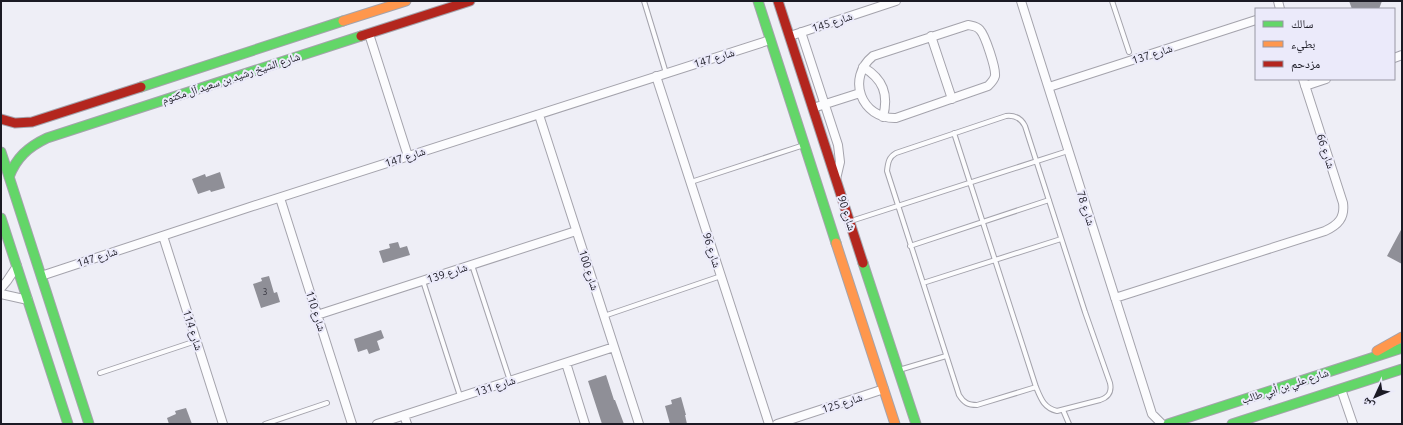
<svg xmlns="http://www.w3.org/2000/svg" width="1403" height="425" font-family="Ubuntu,'Noto Naskh Arabic',sans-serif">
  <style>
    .building { fill: #8f8f97 }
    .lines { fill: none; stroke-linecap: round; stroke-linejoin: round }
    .lane-casing { stroke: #a4a3ac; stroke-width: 6 }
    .street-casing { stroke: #a4a3ac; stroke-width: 10 }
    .fast-casing { stroke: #a4a3ac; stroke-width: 11 }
    .slow-casing { stroke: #a4a3ac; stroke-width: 11 }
    .jam-casing { stroke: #a4a3ac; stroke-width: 11 }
    .lane { stroke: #fcfcfe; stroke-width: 4 }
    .street { stroke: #fcfcfe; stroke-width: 8 }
    .fast { stroke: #63d668; stroke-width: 9 }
    .slow { stroke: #ff974d; stroke-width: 9 }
    .jam { stroke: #b3261e; stroke-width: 9 }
    .labels { text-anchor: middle; stroke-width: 4; stroke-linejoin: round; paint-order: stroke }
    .number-label { font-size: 9px; fill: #383741 }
    .street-label { font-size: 11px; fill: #1b1a24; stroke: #ebeafa }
  </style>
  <rect width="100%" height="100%" fill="#eeeef6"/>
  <!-- building -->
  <path class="building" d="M 1349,1 L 1382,1 L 1379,9 L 1352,9 Z
    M 220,172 L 225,188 L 211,192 L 210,190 L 198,194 L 192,179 L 205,174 L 206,177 Z
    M 1402,228 L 1402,264 L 1387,256 Z
    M 398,242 L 400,248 L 407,246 L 410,255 L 383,263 L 379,251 L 390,248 L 389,244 Z
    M 269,276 L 274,293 L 277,292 L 280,302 L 261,308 L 253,284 L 262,281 L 261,278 Z
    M 381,330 L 384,338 L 377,341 L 380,350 L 369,354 L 367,349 L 358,352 L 354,339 Z
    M 606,375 L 614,400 L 615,400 L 624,424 L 602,424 L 588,381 Z
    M 681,397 L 686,415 L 685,415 L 687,424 L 670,424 L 665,406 L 672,404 L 671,400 Z
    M 186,408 L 192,424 L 169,424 L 167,418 L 176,414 L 175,411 Z"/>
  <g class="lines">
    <defs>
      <path id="lane" d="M 644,1 L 666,73
        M 1112,1 L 1129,52
        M 954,133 L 1036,387 C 1041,399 1044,408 1057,411 L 1100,400 C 1109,397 1112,392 1110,383 L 1085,312 L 1025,126 C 1021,118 1015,115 1006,116 L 896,153 C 889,157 888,162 887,171 L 959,395 C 964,403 968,405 977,405 L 1036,387
        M 691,182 L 804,145
        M 851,221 L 1068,151
        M 910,246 L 1049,200
        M 472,265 L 510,381
        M 423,281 L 460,396
        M 923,283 L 1061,239
        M 604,316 L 721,276
        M 899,370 L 946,356
        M 100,373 L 196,341
        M 1063,410 L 1069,424
        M 265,424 L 327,403"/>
      <path id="street" d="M 1021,1 L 1152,414 L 1162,424
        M 1278,1 L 1280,9
        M 968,25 C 973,26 977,26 980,30 C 985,35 996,68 995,76 C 994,80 991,83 988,86 L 896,118 C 861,119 846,78 873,56 Z
        M 801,32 L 838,145 L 840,162 L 836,179
        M 369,34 L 408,156
        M 790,36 L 896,1
        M 931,36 L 952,99
        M 1394,58 L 1402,55
        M 863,67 C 883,79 889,94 883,117
        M 656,76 L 769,424
        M 1305,86 L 1326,79
        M 1049,87 L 1256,20
        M 813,108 L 860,93
        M 539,115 L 639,424
        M 280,198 L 352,424
        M 163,236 L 223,424
        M 41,276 L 250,207 L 770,40
        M 1,288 L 7,281 L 17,266
        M 1,294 L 28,300
        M 1115,298 L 1325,231 C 1338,225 1345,218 1343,203 L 1303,79
        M 317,315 L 576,231
        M 566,363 L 585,424
        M 1341,389 L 1353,424
        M 404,415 L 407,424
        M 377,424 L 614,347
        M 777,424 L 884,389"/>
      <path id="fast" d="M 758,1 L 836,243
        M 141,87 L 343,21
        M 1,152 L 89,424
        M 9,177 C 16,158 28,147 47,138 L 361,36
        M 1,218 L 68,424
        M 863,263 L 916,424
        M 1168,424 L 1402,348
        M 1232,424 L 1402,369"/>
      <path id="slow" d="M 343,21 L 406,1
        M 836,243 L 895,424
        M 1377,351 L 1402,337"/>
      <path id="jam" d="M 778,1 L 863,263
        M 361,36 L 470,1
        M 1,119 L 15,123 L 32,122 L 141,87"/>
    </defs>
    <!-- lane casing -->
    <use href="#lane" class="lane-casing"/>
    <!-- street casing -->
    <use href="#street" class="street-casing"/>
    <!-- fast casing -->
    <use href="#fast" class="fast-casing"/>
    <!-- slow casing -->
    <use href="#slow" class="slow-casing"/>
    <!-- jam casing -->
    <use href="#jam" class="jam-casing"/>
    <!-- lane -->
    <use href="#lane" class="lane"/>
    <!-- street -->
    <use href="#street" class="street"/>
    <!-- fast -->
    <use href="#fast" class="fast"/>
    <!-- slow -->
    <use href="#slow" class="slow"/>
    <!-- jam -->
    <use href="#jam" class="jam"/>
  </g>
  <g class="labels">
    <!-- number labels -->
    <g class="number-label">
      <text x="265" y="295">3</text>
    </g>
    <!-- street labels -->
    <g class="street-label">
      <text transform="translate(832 22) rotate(-18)" y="4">شارع 145</text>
      <text transform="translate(1152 54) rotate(-18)" y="4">شارع 137</text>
      <text transform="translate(714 58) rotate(-17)" y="4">شارع 147</text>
      <text transform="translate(231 78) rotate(-18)" y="4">شارع الشيخ رشيد بن سعيد آل مكتوم</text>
      <text transform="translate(1326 151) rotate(72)" y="4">شارع 66</text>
      <text transform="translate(405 157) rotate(-18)" y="4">شارع 147</text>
      <text transform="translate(1086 208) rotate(72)" y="4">شارع 78</text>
      <text transform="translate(847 213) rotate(72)" y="4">شارع 90</text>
      <text transform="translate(712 250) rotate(72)" y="4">شارع 96</text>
      <text transform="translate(97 257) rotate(-18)" y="4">شارع 147</text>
      <text transform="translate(589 270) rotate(72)" y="4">شارع 100</text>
      <text transform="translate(447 273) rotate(-18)" y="4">شارع 139</text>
      <text transform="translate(316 311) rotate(72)" y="4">شارع 110</text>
      <text transform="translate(193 330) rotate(72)" y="4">شارع 114</text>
      <text transform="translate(495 386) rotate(-18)" y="4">شارع 131</text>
      <text transform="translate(1285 386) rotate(-18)" y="4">شارع علي بن أبي طالب</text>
      <text transform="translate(842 403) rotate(-18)" y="4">شارع 125</text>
    </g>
  </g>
  <!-- border -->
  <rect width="1403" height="425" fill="none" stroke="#1b1a24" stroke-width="4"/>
  <!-- legend -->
  <rect x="1255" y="8" width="140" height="72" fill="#ebeafa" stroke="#9897a4"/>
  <rect x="1263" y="21" width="20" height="6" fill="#63d668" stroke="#9897a4"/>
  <text x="1291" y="28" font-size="12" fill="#1b1a24">سالك</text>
  <rect x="1263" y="41" width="20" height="6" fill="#ff974d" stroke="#9897a4"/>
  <text x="1291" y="48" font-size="12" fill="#1b1a24">بطيء</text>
  <rect x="1263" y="61" width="20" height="6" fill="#b3261e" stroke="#9897a4"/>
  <text x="1291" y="68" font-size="12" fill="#1b1a24">مزدحم</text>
  <!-- north arrow -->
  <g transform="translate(1375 397) rotate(226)" stroke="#ebeafa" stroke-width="3" paint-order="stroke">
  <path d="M0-3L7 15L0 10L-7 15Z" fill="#1b1a24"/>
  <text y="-6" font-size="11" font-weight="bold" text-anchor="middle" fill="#1b1a24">ش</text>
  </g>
</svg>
